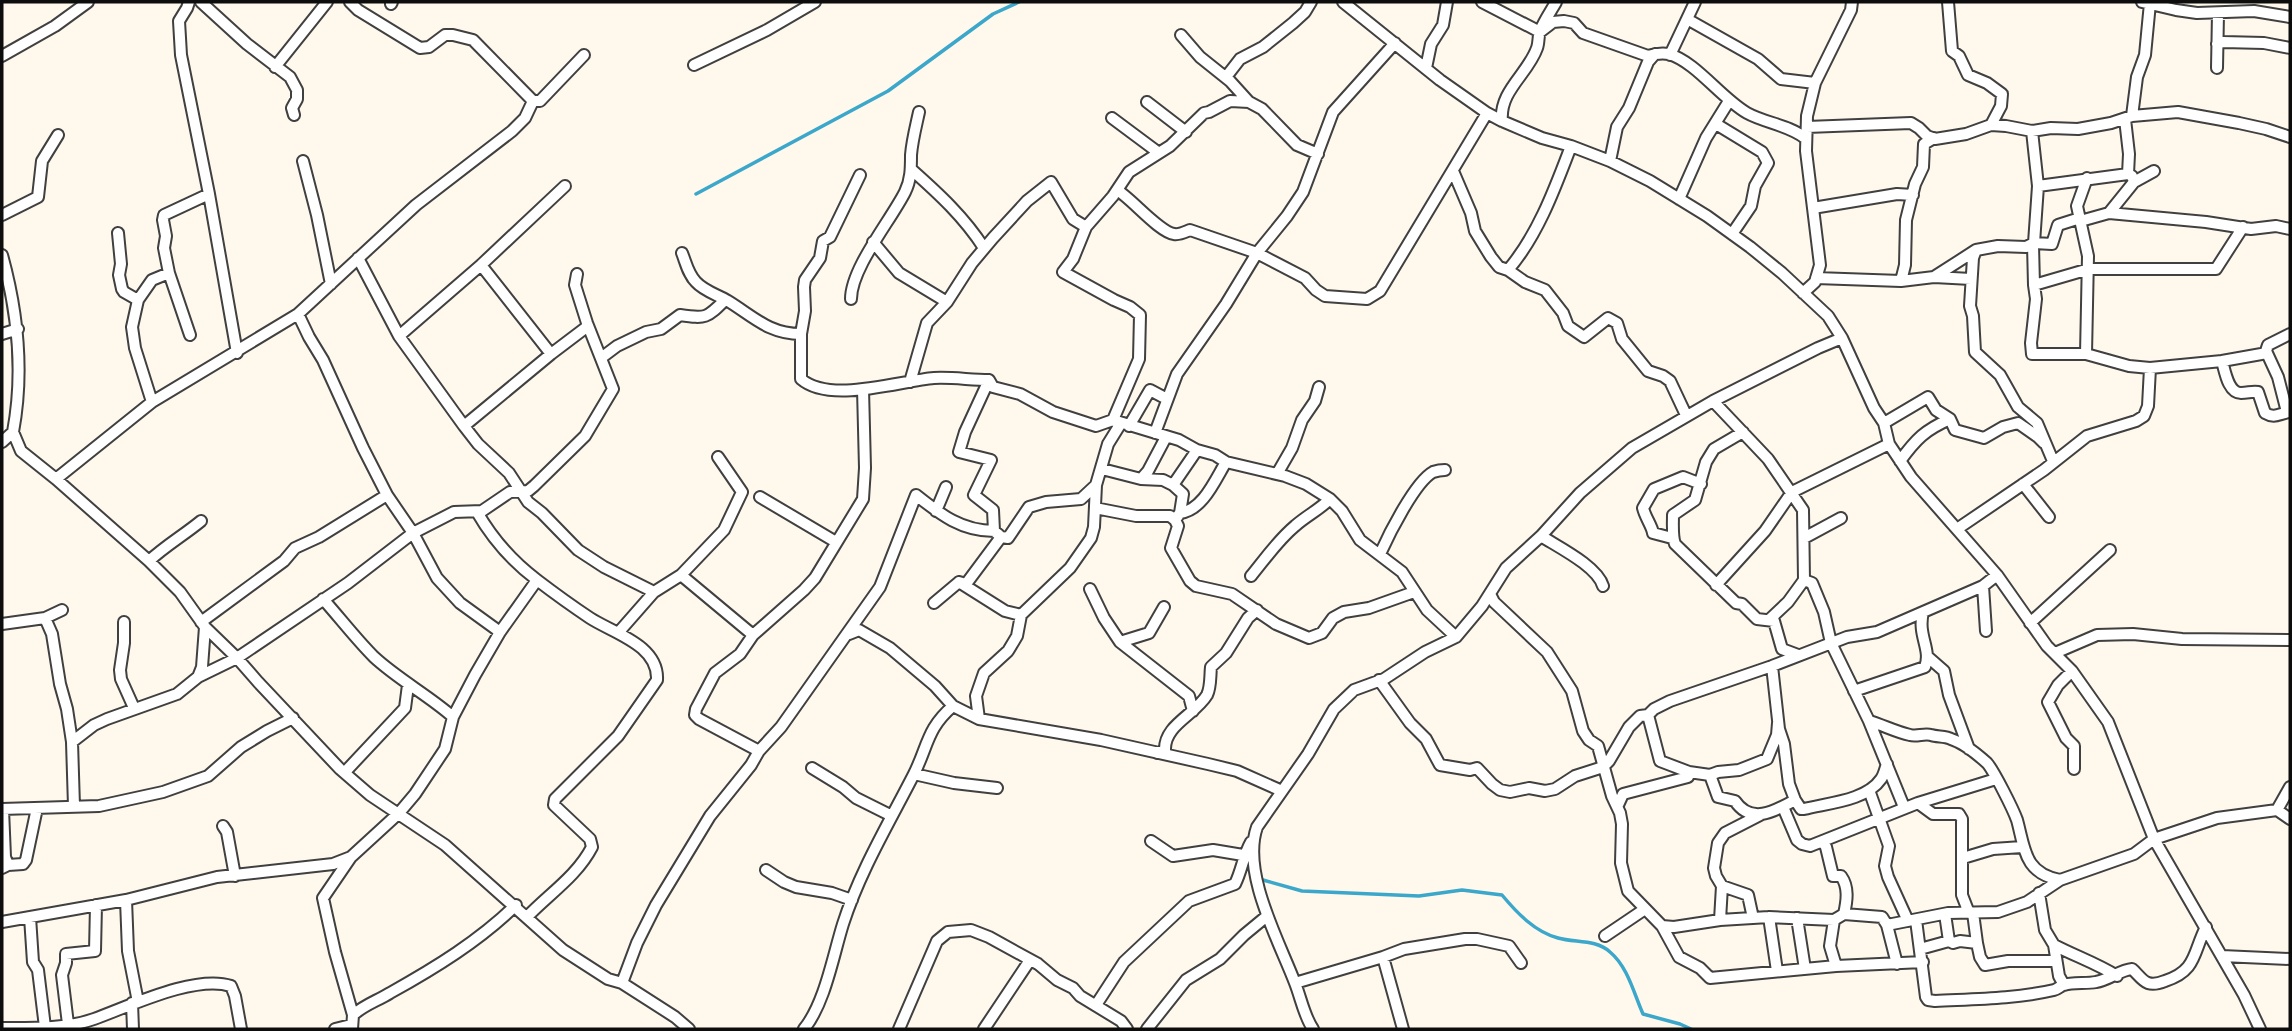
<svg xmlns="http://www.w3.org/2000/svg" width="2292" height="1031" font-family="Lora,serif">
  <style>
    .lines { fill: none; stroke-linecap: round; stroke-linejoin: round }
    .stream { stroke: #3ba7ca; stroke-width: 3.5 }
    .street-casing { stroke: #404040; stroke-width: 14 }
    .street { stroke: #fff; stroke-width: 10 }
  </style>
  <rect width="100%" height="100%" fill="#fff8ec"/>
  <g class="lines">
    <!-- stream -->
    <path class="stream" d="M 696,194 L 888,91 L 993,14 L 1019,2
      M 1263,880 L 1302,891 L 1419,896 L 1462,890 L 1502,895 C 1517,913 1535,932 1558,938 C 1575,943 1596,939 1610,952 C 1628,967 1634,994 1643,1014 L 1680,1024 L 1691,1029"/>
    <defs>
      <path id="street" d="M 189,2 L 187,8 L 179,21 L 181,55 L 209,194 L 237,353
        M 201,2 L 247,44 L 290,77 L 297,90 L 297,99 L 292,108 L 294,115
        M 350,2 L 358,10 L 420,48 L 429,47 L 445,35 L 453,35 L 473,40 L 533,101
        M 1343,2 L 1440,80 L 1487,113 L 1502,121 L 1542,138 L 1571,146 L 1610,161 L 1650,181 L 1707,216 L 1750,247 L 1782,273 L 1828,316 L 1842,338 L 1874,408 L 1884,423 L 1889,444 L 1911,477 L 1997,575 L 2047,646 L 2072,671 L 2108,722 L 2154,839 L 2244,995 L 2260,1029
        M 1482,2 L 1540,32 L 1553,22 L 1564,21 L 1574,23 L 1583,33 L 1648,56 C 1654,54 1662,53 1669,54 C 1696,62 1721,98 1747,113 C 1765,123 1789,125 1805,138
        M 1948,2 L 1952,51 L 1959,56 L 1968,75 L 1987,83 L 2002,94 L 2001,106 L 1991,125
        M 2142,2 L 2176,10 L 2197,13 L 2254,11 L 2290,17
        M 391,4 L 392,2
        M 1687,19 L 1758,59 L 1781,79 L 1815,83
        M 1181,35 L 1200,57 L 1230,81 L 1249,102 L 1262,109 L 1297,145 L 1318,154
        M 2217,44 L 2223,42 L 2264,43 L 2290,48
        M 1670,55 L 1695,2
        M 2,56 L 55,26 L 88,2
        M 694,65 L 767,30 L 815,2
        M 275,67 L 327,2
        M 1426,68 L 1431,44 L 1443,25 L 1447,2
        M 2217,68 L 2218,13
        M 1226,77 L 1240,59 L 1263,47 L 1293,23 L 1305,12 L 1311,2
        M 1147,102 L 1186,132
        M 2132,116 L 2137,77 L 2145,55 L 2150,3
        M 1112,118 L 1159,153
        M 2125,119 L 2129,154 L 2128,174
        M 1502,121 C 1499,91 1528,74 1537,48 C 1539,43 1538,36 1540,31 C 1544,21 1551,11 1556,2
        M 1716,124 L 1762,152 L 1768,163 L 1755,186 L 1751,206 L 1732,234
        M 1807,127 L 1911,123 L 1919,128 L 1927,136 L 1935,139 L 1966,134 L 1991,125 L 2006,126 L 2032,131 L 2051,128 L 2078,129 L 2111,123 L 2132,116 L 2178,112 L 2239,123 L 2266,129 L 2290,137
        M 2032,131 L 2038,186 L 2034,243
        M 303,161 L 317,215 L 331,284
        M 1610,161 L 1617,127 L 1629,108 L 1648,62 L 1655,54
        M 912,170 C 939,194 964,217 984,248
        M 1453,171 L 1471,213 L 1475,231 L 1491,257 L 1499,267 L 1508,270 L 1525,282 L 1545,290 L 1563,313 L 1568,326 L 1584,337 L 1608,318 L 1617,323 L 1622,339 L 1648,371 L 1663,376 L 1670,381 L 1686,415
        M 2038,186 L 2128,174 L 2132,176 L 2134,182
        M 1117,190 C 1132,199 1159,232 1174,234 C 1180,235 1185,232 1190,230 L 1257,253 L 1305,278 L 1316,290 L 1325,296 L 1367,299 L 1380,291 L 1487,113
        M 1679,199 L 1706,138 L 1729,101
        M 1813,208 L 1897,194 L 1913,195
        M 2109,213 L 2134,182 L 2154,171
        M 2,215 L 38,197 L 42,161 L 58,135
        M 118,233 L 121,264 L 119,275 L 122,289 L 124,292 L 138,300
        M 873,242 L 899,273 L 947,302
        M 2033,245 L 2034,285 L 2036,299 L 2031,343 L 2032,354 L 2086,354 L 2129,366 L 2150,368 L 2222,361 C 2225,371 2228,393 2241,393 C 2248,393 2252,391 2258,392 L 2265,413 C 2275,419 2280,413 2290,412
        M 1976,250 L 1973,258 L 1970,306 L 1973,316 L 1975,352 L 2000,375 L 2018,407 L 2037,423 L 2053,461
        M 682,253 C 686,263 688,274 696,282 C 704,291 718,295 728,301 C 754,317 769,334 801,334 L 801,379 C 830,404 899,381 934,378 C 952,377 971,380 989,380 L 993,387 L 1020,394 L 1053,412 L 1096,426 L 1113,420 L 1179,440 L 1197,450 L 1215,455 L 1226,462 L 1285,476 L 1306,484 L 1330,499 L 1342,511 L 1360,540 L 1402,572 L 1427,610 L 1456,637
        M 2,255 C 18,313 24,373 13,432 L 2,442
        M 358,258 L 399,336 L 464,426 L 478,444 L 509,473 L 528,502 L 542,513 L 578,550 L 604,567 L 654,592
        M 481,265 L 551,354
        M 1508,270 C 1538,235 1555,188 1571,146
        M 1934,277 L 1976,250 L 1998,246 L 2026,247 L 2034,243 L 2052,244 L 2058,225 L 2080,218 L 2084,220 L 2109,213 L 2206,222 L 2251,229 L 2276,226 L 2290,229
        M 1816,278 L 1901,281 L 1934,277 L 1971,279
        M 1901,281 L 1905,265 L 1906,220 L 1915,184 L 1923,167 L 1924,144 L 1934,138
        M 2034,285 L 2089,269 L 2216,269 L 2243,227
        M 1803,293 L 1815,282 L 1820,265 L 1806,151 L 1807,116 L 1815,83 L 1851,10 L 1852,2
        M 851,299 C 851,268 891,220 905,192 C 911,180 911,168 911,155 C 912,141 916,126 919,112
        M 298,314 L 309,337 L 323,360 L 363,448 L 387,495 L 413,533 L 437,578 L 460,603 L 500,632
        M 2,334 L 18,329
        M 801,334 L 805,311 L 804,287 L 805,280 L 820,258 L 823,241 L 830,237 L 860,175
        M 190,335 L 169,273 L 164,248 L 166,236 L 163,220 L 164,215 L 209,194
        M 399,336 L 481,265 L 565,186
        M 2086,354 L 2088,256 L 2077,206 L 2087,178
        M 601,358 L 617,346 L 646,332 L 661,329 L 680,315 C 706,319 707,318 725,300
        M 2222,361 L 2267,353
        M 989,380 L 965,432 L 959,452 L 991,460 L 974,495 L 993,510 L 994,531 L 999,535
        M 910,382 L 927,323 L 947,302 L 972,263 L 993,238 L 1027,201 L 1051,182 L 1073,219 L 1086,227
        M 1713,401 L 1768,459 L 1803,510 L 1804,580 L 1788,602 L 1769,620
        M 152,402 L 135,348 L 132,327 L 138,300 L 152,280 L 169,273
        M 2287,412 L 2278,377 L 2266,351 L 2268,345 L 2290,334
        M 1113,420 L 1139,359 L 1140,315 L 1130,307 L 1114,300 L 1063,272 L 1073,259 L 1086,227 L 1113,196 L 1129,172 L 1170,146 L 1204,113 L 1209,112 L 1230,101 L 1249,102
        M 1884,423 L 1928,397 L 1936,410 L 1950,419 L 1955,430 L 1984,438 L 2003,427 L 2018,423 L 2038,437 L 2044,443
        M 464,426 L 551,354 L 588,326
        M 1129,426 L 1150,390 L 1167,399
        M 13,432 L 21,451 L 56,479 L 149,561 L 180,592 L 205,627 L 237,658 L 258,682 L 340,769 L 370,795 L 445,845 L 563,950 L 608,979 L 622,983 L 675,1017 L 689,1029
        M 1743,432 L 1714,449 L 1706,462 L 1695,500 L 1673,515 C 1673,524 1672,537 1675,544 L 1736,603 L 1742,604 L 1757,619 L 1774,621 L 1782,649 L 1798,655
        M 1155,433 L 1177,374 L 1226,304 L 1257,253 L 1287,216 L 1303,192 L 1333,112 L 1395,43
        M 1900,461 C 1916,439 1925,430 1950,419
        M 1102,469 L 1141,479 L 1163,480 L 1173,485
        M 1277,474 L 1292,448 L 1302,420 L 1315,401 L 1319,387
        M 56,479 L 152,402 L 298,314 L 416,205 L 512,131 L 525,118 L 533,101 L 540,101 L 584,55
        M 1141,479 L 1148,471 L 1166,437
        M 2023,484 L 2049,517
        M 760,497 L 836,542
        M 1095,508 L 1136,516 L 1170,516 L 1175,520 L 1178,526 L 1171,548 L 1190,581 L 1196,586 L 1232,594 L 1276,624 L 1309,638 L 1322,633 L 1333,618 L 1344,612 L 1369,608 L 1414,592
        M 936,511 L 946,487
        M 477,512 C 492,538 513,562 537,580 C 554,593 572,606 590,618 C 613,633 659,645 657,680 L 618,736 L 555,799 L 554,805 L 590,839 L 592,847 C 577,876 549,894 527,917
        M 1180,513 C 1203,510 1215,480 1226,462
        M 1175,520 L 1180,513 L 1183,494 L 1173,485 L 1197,450
        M 1957,529 L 2044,470 L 2087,436 L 2136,421 L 2144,416 L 2148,406 L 2150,368
        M 1541,536 C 1558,547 1597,566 1603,586
        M 1672,538 L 1653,533 C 1652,526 1645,517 1643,508 L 1654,489 L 1683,477 L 1701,484
        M 1804,538 L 1841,518
        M 1380,554 C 1389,534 1415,482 1433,472 C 1436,471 1442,470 1445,470
        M 149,561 C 165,546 184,535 201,521
        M 681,575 L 753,635
        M 1251,576 C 1265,559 1278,540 1295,526 C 1306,516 1319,510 1330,499
        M 1804,580 L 1812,583 L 1824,612 L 1831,643 L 1869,721 L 1904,807
        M 959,582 L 1005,611 L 1021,615
        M 1716,585 L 1765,531 L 1792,492 L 1889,444
        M 1983,586 L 1986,631
        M 1090,589 L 1104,618 L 1120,642 L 1189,696 L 1193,711
        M 1490,594 L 1494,602 L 1547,652 L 1572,691 L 1583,731 L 1589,740 L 1598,746 L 1612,796 L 1620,813 L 1622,824 L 1621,863 L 1628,891 L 1662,926 L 1679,957 L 1700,968 L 1710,978 L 1836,966 L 1923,962
        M 323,599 C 340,618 356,639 374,657 C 399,680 428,695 453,717
        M 934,603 L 959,582 L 966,584 L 1001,537 L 1008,538 L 1029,507 L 1046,502 L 1081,499 L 1096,485
        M 45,618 L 52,634 L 60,684 L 67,709 L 72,742 L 74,806
        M 124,622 L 124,643 L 120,670 L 121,679 L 134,708
        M 201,622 L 284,561 L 295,548 L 319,537 L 387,495
        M 2030,623 L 2110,550
        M 2,624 L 45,618 L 62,610
        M 618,633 L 654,592 L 681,575 L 724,530 L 742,492 L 718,457
        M 849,634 L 859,630 L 890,648 L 935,686 L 953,706 L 979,719 L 1101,740 L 1208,764 L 1237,771 L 1282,791
        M 1120,642 L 1149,633 L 1164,607
        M 2055,653 L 2097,635 L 2133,634 L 2182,639 L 2290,640
        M 1928,657 L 1944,671 L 1949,695 L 1969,749
        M 1772,666 L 1779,729 L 1784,744 L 1789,784 L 1795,800
        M 2072,671 L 2058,685 L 2048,702 L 2066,738 L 2074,746 L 2074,769
        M 198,677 L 202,667 L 205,627
        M 1379,680 L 1410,723 L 1426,739 L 1440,765 L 1470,770 L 1477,768 L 1492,784 L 1500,790 L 1510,792 L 1529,788 L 1545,791 L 1555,789 L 1575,776 L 1603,767 L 1609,761 L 1629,727 L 1640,716 L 1648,715 L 1654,709 L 1670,701 L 1772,666 L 1847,637 L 1877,632 L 1983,586 L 1997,575
        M 1854,691 L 1925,667 C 1932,649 1917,636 1923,612
        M 1648,715 L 1660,761 L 1689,772
        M 979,719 L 976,696 L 984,673 L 1008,651 L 1017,636 L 1021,615 L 1070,568 L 1091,538 L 1094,527 L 1096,485 L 1108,444 L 1121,423
        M 1869,721 C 1883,725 1896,732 1910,735 C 1917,737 1924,733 1931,735 C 1937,737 1946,736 1951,739 C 1964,743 1977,754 1987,763 C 1994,771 2013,809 2017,820 C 2025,849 2024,873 2060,880
        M 72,742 L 94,725 L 107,719 L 177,694 L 198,677 L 237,658 L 348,583 L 413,533 L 454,512 L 482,511 L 510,492 L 528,491 L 534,486 L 585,436 L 613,389 L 587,323 L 575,285 L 577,274
        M 759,751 L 699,719 L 695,715 L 696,709 L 715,673 L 740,654 L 753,635 L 804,590 L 815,578 L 863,499 L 865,468 L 863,389
        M 1157,753 L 1165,750 C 1164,725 1195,715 1207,695 C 1211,687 1210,676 1211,667 L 1226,653 L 1248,618 L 1257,610
        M 812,768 L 843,787 L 856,798 L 892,816
        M 345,772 L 405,708 L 408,685
        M 914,774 L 954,783 L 997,788
        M 1710,775 L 1718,797 L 1735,801 C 1751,825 1775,811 1795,800 L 1801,809 L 1804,809 C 1827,803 1866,801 1881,779 C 1884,775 1885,769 1887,764
        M 1869,790 L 1889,846 L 1885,866 L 1888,877 L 1908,921
        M 1918,803 L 1933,814 L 1959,814 L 1962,819 L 1962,895 L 1969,913
        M 1618,805 L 1623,794 L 1688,777 L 1689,772 L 1710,775 L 1718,772 L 1739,770 L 1767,759 L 1777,735 L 1778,723
        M 1783,807 L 1797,840 L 1802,844 L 1810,846 L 1918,803 L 1996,779
        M 2,809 L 99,806 L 163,792 L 208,776 L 241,747 L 267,731 L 293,718
        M 3,809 L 5,857 L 8,865
        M 2277,810 L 2290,819
        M 223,826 L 227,832 L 235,876
        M 1151,841 L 1173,856 L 1213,850 L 1243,855
        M 1823,842 L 1826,847 L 1833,876 L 1841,876 C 1849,887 1847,901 1844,914
        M 351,857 L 323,898 L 335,952 L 353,1015
        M 1963,858 L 1993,849 L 2022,847
        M 2,868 L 8,865 L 23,864 L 26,860 L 37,808
        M 766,870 L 784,882 L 796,887 L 832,893 L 852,900
        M 1722,886 L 1748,895 L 1753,918
        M 2039,893 L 2045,930 L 2054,945 L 2059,976 L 2064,985
        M 126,900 L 128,951 L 138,1002
        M 1973,913 L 1977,943
        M 1945,914 L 1949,941
        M 30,917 L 33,962 L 38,970 L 45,1027
        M 1769,917 L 1777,971
        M 1797,918 L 1805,969
        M 1720,920 L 1722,886 L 1716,876 L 1714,868 L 1718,843 L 1725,833 L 1760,815
        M 1834,920 L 1830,946 L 1836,966
        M 1916,920 L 1926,997 L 1928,1000 L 1935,1001 C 1975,999 2015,999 2054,990 C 2058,989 2060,986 2064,985 C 2072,982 2087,984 2096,982 C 2109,980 2120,970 2132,969 C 2137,973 2142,981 2148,983 C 2154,985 2160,983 2165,981 C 2197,971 2193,952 2206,927
        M 2,922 L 126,900 L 217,877 L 333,864 L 351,857 L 399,813 L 415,794 L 445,749 L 453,717 L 475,675 L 500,632 L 537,580
        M 1887,925 L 1897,964
        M 1662,926 L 1674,927 L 1720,920 L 1769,917 L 1834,920 L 1844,914 L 1882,917 L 1887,925 L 1948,913 L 1998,912 L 2027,902 L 2060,880 L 2134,854 L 2154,839 L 2217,818 L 2277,810 L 2290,787
        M 1605,936 L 1645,909
        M 2054,945 C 2075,956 2096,963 2117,976
        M 1920,949 L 1949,941 L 1953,943 L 1960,941 L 1977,943 L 1980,957 L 1985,965 L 2008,961 L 2056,961
        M 2222,956 L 2290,959
        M 1383,957 L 1403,1029
        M 622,983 L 637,943 L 656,905 L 710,816 L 751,765 L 759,751 L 781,727 L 880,587 L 916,495 C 941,515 962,531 994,531
        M 1295,983 L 1383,957 L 1404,949 L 1465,939 L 1477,939 L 1509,946 L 1521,963
        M 132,1003 L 133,1029
        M 1096,1005 L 1124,962 L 1189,901 L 1235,884 C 1242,870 1243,856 1251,842
        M 68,1024 L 62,975 L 66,963 L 66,954 L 95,951 L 96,905
        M 2,1028 C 31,1028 66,1029 94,1019 C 128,1007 195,974 231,986 L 235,996 L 241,1029
        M 335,1029 L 351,1025
        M 352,1029 L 353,1015 C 364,1005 377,1001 390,993 C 435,968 479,941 516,905
        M 804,1029 C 825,1003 833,956 843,924 C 860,871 889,823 914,774 C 928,746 927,728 953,706
        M 899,1029 L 937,941 L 948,932 L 971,930 L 989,937 L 1038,964 L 1057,980 L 1073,988 L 1080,996 L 1121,1021 L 1127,1029
        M 984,1029 L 1030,960
        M 1147,1029 L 1186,980 L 1220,959 L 1244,935 L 1267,916
        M 1313,1029 C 1304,1016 1301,998 1295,983 C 1279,941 1241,872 1257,827 L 1308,754 L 1334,709 L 1354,690 L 1384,679 L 1425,652 L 1456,637 L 1482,606 L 1506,568 L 1541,536 L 1580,493 L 1632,448 L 1713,401 L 1818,348 L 1842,338"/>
    </defs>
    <!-- street casing -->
    <use href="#street" class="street-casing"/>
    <!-- street -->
    <use href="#street" class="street"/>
  </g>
  <!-- border -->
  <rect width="2292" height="1031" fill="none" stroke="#0d0d0d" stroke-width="7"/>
</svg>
